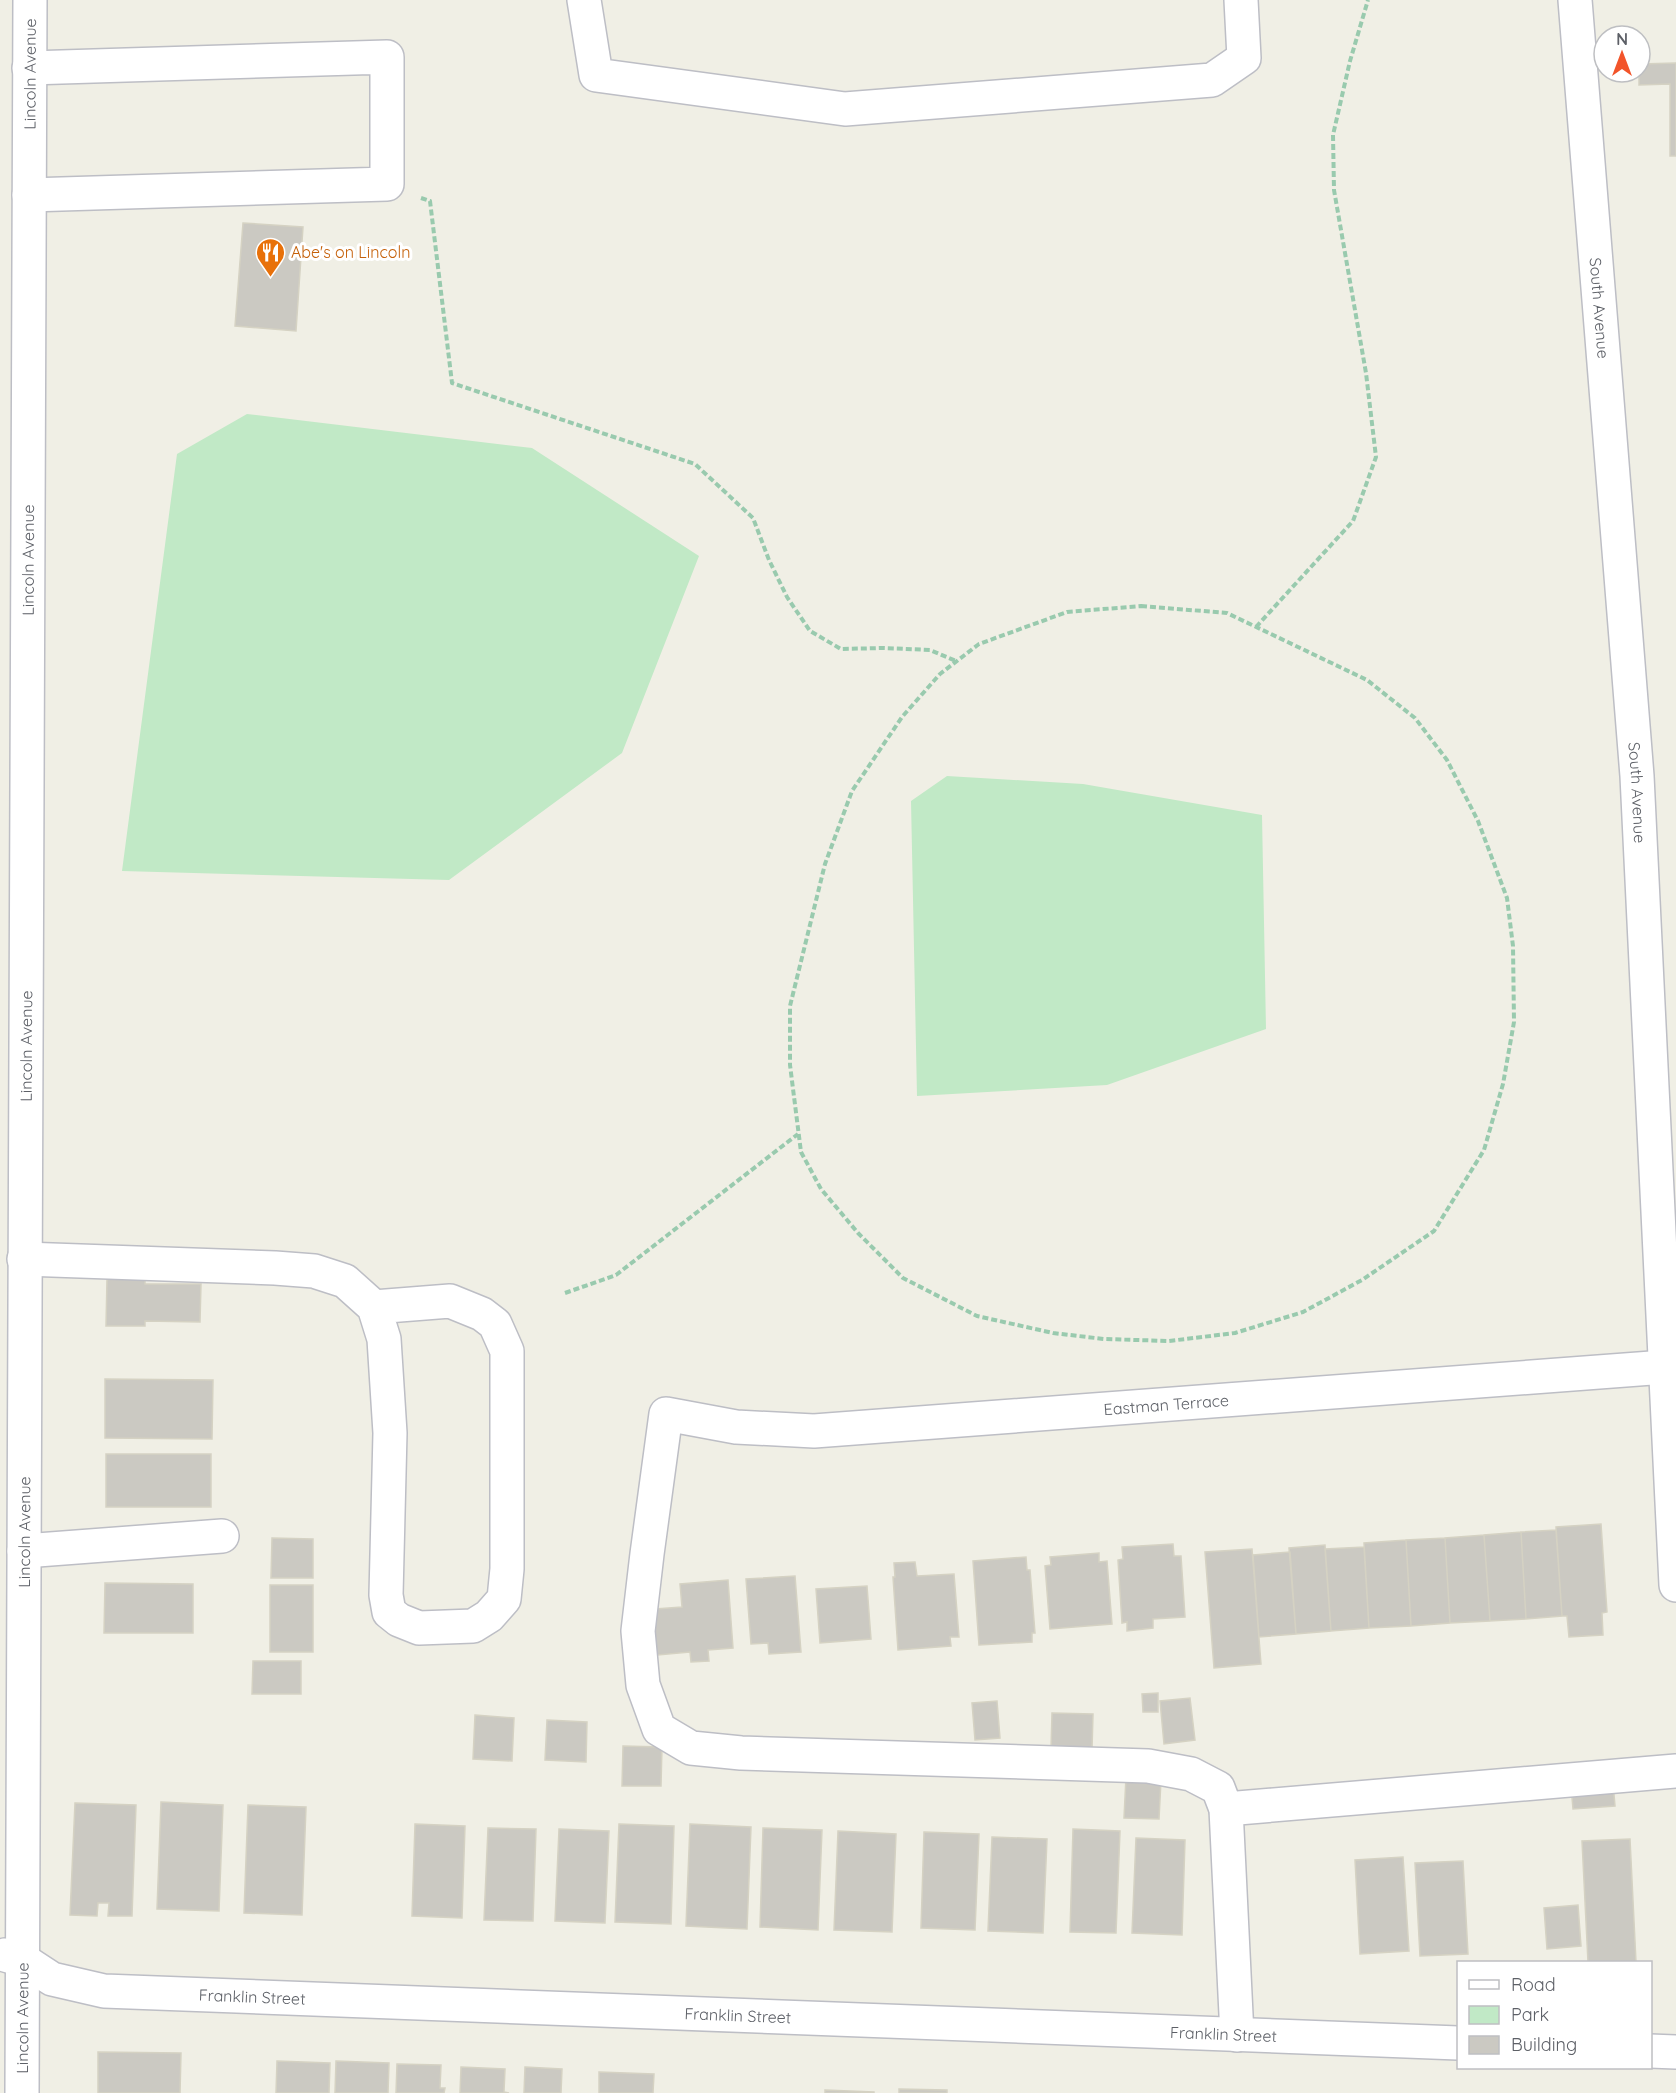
<svg xmlns="http://www.w3.org/2000/svg" width="1676" height="2093" font-family="Quicksand,sans-serif">
  <style>
    .green { fill: #c1e9c6 }
    .building { fill: #cbc9c2; stroke: #d5d2c3; stroke-width: 1.5 }
    .lines { fill: none; stroke-linecap: round; stroke-linejoin: round }
    .minor-casing { stroke: #bdbec5; stroke-width: 36 }
    .path { stroke: #99caae; stroke-width: 4; stroke-dasharray: 6 3; stroke-linecap: butt }
    .minor { stroke: #fff; stroke-width: 33 }
    .labels { text-anchor: middle; stroke-width: 6; stroke-linejoin: round; paint-order: stroke }
    .street-label { font-size: 16px; fill: #5d6067; stroke: #fff }
    .food-label { font-size: 16px; fill: #c56008; stroke: #fff; text-anchor: start }
  </style>
  <rect width="100%" height="100%" fill="#f0efe5"/>
  <!-- green -->
  <path class="green" d="M 247,414 L 532,448 L 699,556 L 622,753 L 449,880 L 122,871 L 177,454 Z
    M 947,776 L 1083,784 L 1262,815 L 1266,1029 L 1107,1085 L 917,1096 L 911,801 Z"/>
  <!-- building -->
  <path class="building" d="M 1676,63 L 1676,156 L 1670,156 L 1670,84 L 1639,85 L 1639,72 L 1640,64 Z
    M 243,223 L 303,227 L 296,331 L 235,326 Z
    M 107,1279 L 145,1279 L 145,1284 L 201,1284 L 200,1322 L 145,1321 L 145,1326 L 106,1326 Z
    M 105,1379 L 213,1380 L 212,1439 L 105,1438 Z
    M 106,1454 L 211,1454 L 211,1507 L 106,1507 Z
    M 1601,1524 L 1607,1612 L 1602,1613 L 1603,1635 L 1569,1637 L 1567,1616 L 1562,1616 L 1556,1527 Z
    M 1556,1530 L 1562,1616 L 1526,1619 L 1521,1532 Z
    M 1521,1532 L 1526,1619 L 1490,1621 L 1484,1535 Z
    M 1484,1535 L 1490,1621 L 1450,1623 L 1445,1538 Z
    M 272,1538 L 313,1539 L 313,1578 L 271,1578 Z
    M 1445,1538 L 1450,1623 L 1411,1626 L 1406,1540 Z
    M 1406,1540 L 1411,1626 L 1369,1628 L 1364,1543 Z
    M 1173,1544 L 1174,1556 L 1181,1556 L 1185,1617 L 1153,1619 L 1153,1628 L 1127,1631 L 1127,1622 L 1122,1623 L 1118,1560 L 1123,1559 L 1122,1547 Z
    M 1325,1545 L 1331,1631 L 1296,1634 L 1289,1548 Z
    M 1364,1547 L 1369,1628 L 1331,1631 L 1325,1549 Z
    M 1252,1549 L 1261,1664 L 1214,1668 L 1205,1552 Z
    M 1290,1552 L 1296,1634 L 1259,1637 L 1253,1555 Z
    M 1099,1553 L 1099,1562 L 1107,1561 L 1112,1624 L 1050,1629 L 1045,1566 L 1051,1565 L 1050,1557 Z
    M 1026,1557 L 1027,1570 L 1030,1570 L 1035,1633 L 1032,1633 L 1032,1642 L 979,1645 L 973,1561 Z
    M 915,1562 L 917,1576 L 954,1574 L 959,1637 L 950,1637 L 951,1646 L 898,1650 L 893,1577 L 895,1577 L 894,1563 Z
    M 795,1576 L 801,1652 L 769,1654 L 768,1643 L 751,1644 L 746,1579 Z
    M 728,1580 L 733,1648 L 708,1650 L 709,1661 L 691,1662 L 690,1652 L 647,1656 L 642,1610 L 682,1607 L 680,1584 Z
    M 105,1583 L 193,1584 L 193,1633 L 104,1633 Z
    M 270,1585 L 313,1585 L 313,1652 L 270,1652 Z
    M 867,1586 L 871,1639 L 820,1643 L 816,1589 Z
    M 253,1661 L 301,1661 L 301,1694 L 252,1694 Z
    M 1158,1693 L 1158,1712 L 1143,1712 L 1142,1694 Z
    M 1190,1698 L 1195,1740 L 1164,1744 L 1160,1701 Z
    M 997,1701 L 1000,1738 L 975,1740 L 972,1703 Z
    M 1052,1713 L 1093,1714 L 1092,1750 L 1051,1749 Z
    M 475,1715 L 514,1718 L 512,1761 L 473,1759 Z
    M 547,1720 L 587,1722 L 586,1762 L 545,1760 Z
    M 623,1746 L 662,1747 L 661,1786 L 622,1786 Z
    M 1126,1777 L 1161,1780 L 1159,1819 L 1124,1818 Z
    M 1613,1783 L 1615,1806 L 1573,1809 L 1571,1786 Z
    M 161,1802 L 223,1805 L 219,1911 L 157,1909 Z
    M 75,1803 L 136,1805 L 132,1916 L 108,1916 L 109,1903 L 98,1903 L 97,1916 L 70,1915 Z
    M 248,1805 L 306,1807 L 302,1915 L 244,1913 Z
    M 415,1824 L 465,1826 L 462,1918 L 412,1916 Z
    M 619,1824 L 674,1826 L 671,1924 L 615,1922 Z
    M 690,1824 L 751,1827 L 747,1929 L 686,1926 Z
    M 488,1828 L 536,1829 L 533,1921 L 484,1920 Z
    M 763,1828 L 822,1830 L 818,1930 L 760,1927 Z
    M 559,1829 L 609,1831 L 605,1923 L 555,1921 Z
    M 1073,1829 L 1120,1831 L 1116,1933 L 1070,1932 Z
    M 838,1831 L 896,1834 L 892,1932 L 834,1930 Z
    M 924,1832 L 979,1834 L 975,1930 L 921,1928 Z
    M 992,1837 L 1047,1839 L 1043,1933 L 988,1931 Z
    M 1136,1838 L 1185,1840 L 1182,1935 L 1132,1933 Z
    M 1630,1839 L 1636,1962 L 1588,1962 L 1582,1841 Z
    M 1403,1857 L 1409,1951 L 1360,1954 L 1355,1860 Z
    M 1463,1861 L 1468,1954 L 1420,1956 L 1415,1863 Z
    M 1578,1905 L 1581,1946 L 1547,1949 L 1544,1908 Z
    M 98,2052 L 181,2053 L 180,2093 L 98,2093 Z
    M 277,2061 L 330,2063 L 329,2093 L 276,2093 Z
    M 336,2061 L 389,2063 L 388,2093 L 335,2093 Z
    M 397,2064 L 441,2065 L 440,2088 L 445,2088 L 444,2093 L 396,2093 Z
    M 461,2067 L 505,2069 L 504,2092 L 509,2093 L 460,2093 Z
    M 525,2067 L 562,2069 L 561,2093 L 524,2093 Z
    M 599,2072 L 654,2074 L 653,2093 L 599,2093 Z
    M 899,2089 L 947,2090 L 947,2093 L 899,2093 Z
    M 825,2090 L 874,2092 L 874,2093 L 825,2093 Z"/>
  <g class="lines">
    <defs>
      <g id="minor">
        <path d="M 584,0 L 596,75 L 845,109 L 1212,80 L 1244,58 L 1241,0"/>
        <path id="s1" d="M 1575,0 L 1637,776 L 1676,1585"/>
        <path d="M 29,195 L 387,184 L 387,57 L 29,68"/>
        <path d="M 24,1259 L 275,1268 L 314,1271 L 345,1281 L 374,1307 L 384,1339 L 390,1433 L 386,1595 L 389,1612 L 399,1620 L 419,1628 L 473,1626 L 489,1616 L 504,1599 L 507,1569 L 507,1351 L 495,1324 L 482,1314 L 450,1301 L 374,1307"/>
        <path d="M 24,1551 L 222,1536"/>
        <path d="M 1226,1809 L 1676,1771"/>
        <path id="s2" d="M 5,1955 L 23,1960 L 52,1979 L 104,1991 L 1458,2043"/>
        <path id="s3" d="M 1237,2035 L 1226,1809 L 1218,1788 L 1191,1774 L 1148,1766 L 741,1753 L 691,1748 L 659,1729 L 643,1685 L 638,1631 L 647,1554 L 666,1414 L 736,1427 L 814,1431 L 1665,1367"/>
        <path d="M 1650,2051 L 1676,2052"/>
        <path id="s4" d="M 22,2093 L 30,0"/>
      </g>
    </defs>
    <!-- minor casing -->
    <use href="#minor" class="minor-casing"/>
    <!-- path -->
    <path class="path" d="M 421,198 L 430,201 L 452,383 L 695,464 L 753,518 L 769,560 L 787,597 L 810,631 L 841,649 L 883,648 L 930,650 L 956,661
      M 1141,606 L 1227,613 L 1367,680 L 1415,718 L 1447,760 L 1478,821 L 1507,898 L 1513,946 L 1514,1022 L 1503,1084 L 1484,1150 L 1434,1231 L 1362,1280 L 1303,1312 L 1235,1333 L 1169,1341 L 1104,1339 L 1053,1333 L 977,1316 L 903,1278 L 858,1233 L 821,1189 L 801,1152 L 790,1065 L 790,1006 L 825,864 L 852,791 L 902,717 L 940,674 L 979,644 L 1067,612 Z
      M 1256,627 L 1353,521 L 1376,457 L 1366,373 L 1334,190 L 1333,135 L 1350,61 L 1368,0
      M 565,1293 L 616,1275 L 798,1134"/>
    <!-- minor -->
    <use href="#minor" class="minor"/>
  </g>
  <!-- icons -->
  <defs>
    <symbol id="restaurant-pin" viewBox="-11 -11 22 30"><path d="M0 17L-7.5 6A9.5 9.5 0 1 1 7.5 6Z" fill="#e8710a" stroke="#fff"/><path d="M-5-6h1v4h1v-4h1v4h1v-4h1v5L-1.5 .5V6h-2V.5L-5-1ZM5-6V6H3V1.5H1.5Q1.5-4 5-6Z" fill="#fff"/></symbol>
  </defs>
  <g fill-rule="evenodd">
    <use href="#restaurant-pin" x="254" y="236" width="33" height="45"/>
  </g>
  <g class="labels">
    <!-- street labels -->
    <g class="street-label">
      <text dy="6" stroke="none"><textPath href="#s4" startOffset="2019">Lincoln Avenue</textPath></text>
      <text dy="6" stroke="none"><textPath href="#s1" startOffset="309">South Avenue</textPath></text>
      <text dy="6" stroke="none"><textPath href="#s4" startOffset="1533">Lincoln Avenue</textPath></text>
      <text dy="6" stroke="none"><textPath href="#s1" startOffset="795">South Avenue</textPath></text>
      <text dy="6" stroke="none"><textPath href="#s4" startOffset="1047">Lincoln Avenue</textPath></text>
      <text dy="6" stroke="none"><textPath href="#s3" startOffset="1640">Eastman Terrace</textPath></text>
      <text dy="6" stroke="none"><textPath href="#s4" startOffset="561">Lincoln Avenue</textPath></text>
      <text dy="6" stroke="none"><textPath href="#s2" startOffset="255">Franklin Street</textPath></text>
      <text dy="6" stroke="none"><textPath href="#s2" startOffset="741">Franklin Street</textPath></text>
      <text dy="6" stroke="none"><textPath href="#s4" startOffset="75">Lincoln Avenue</textPath></text>
      <text dy="6" stroke="none"><textPath href="#s2" startOffset="1227">Franklin Street</textPath></text>
    </g>
    <!-- food labels -->
    <g class="food-label">
      <text x="291" y="258">Abe's on Lincoln</text>
    </g>
  </g>
  <!-- legend -->
  <rect x="1457" y="1961" width="195" height="108" fill="#ffffff" stroke="#bebfc2" stroke-width="1.5"/>
  <rect x="1469" y="1980" width="30" height="9" fill="#ffffff" stroke="#bebfc2" stroke-width="1.5"/>
  <text x="1511" y="1991" font-size="18" fill="#5d6067">Road</text>
  <rect x="1469" y="2006" width="30" height="18" fill="#c1e9c6" stroke="#bebfc2" stroke-width="1.5"/>
  <text x="1511" y="2021" font-size="18" fill="#5d6067">Park</text>
  <rect x="1469" y="2036" width="30" height="18" fill="#cbc9c2" stroke="#bebfc2" stroke-width="1.5"/>
  <text x="1511" y="2051" font-size="18" fill="#5d6067">Building</text>
  <!-- north arrow -->
  <g transform="translate(1622 54)"><circle r="28" fill="#ffffff" stroke="#bebfc2" stroke-width="1.5"/>
  <path d="M0-4.5L10 22L0 15L-10 22Z" fill="#f2542a"/>
  <text y="-9" font-size="16" font-weight="bold" text-anchor="middle" fill="#5d6067">N</text>
  </g>
</svg>
